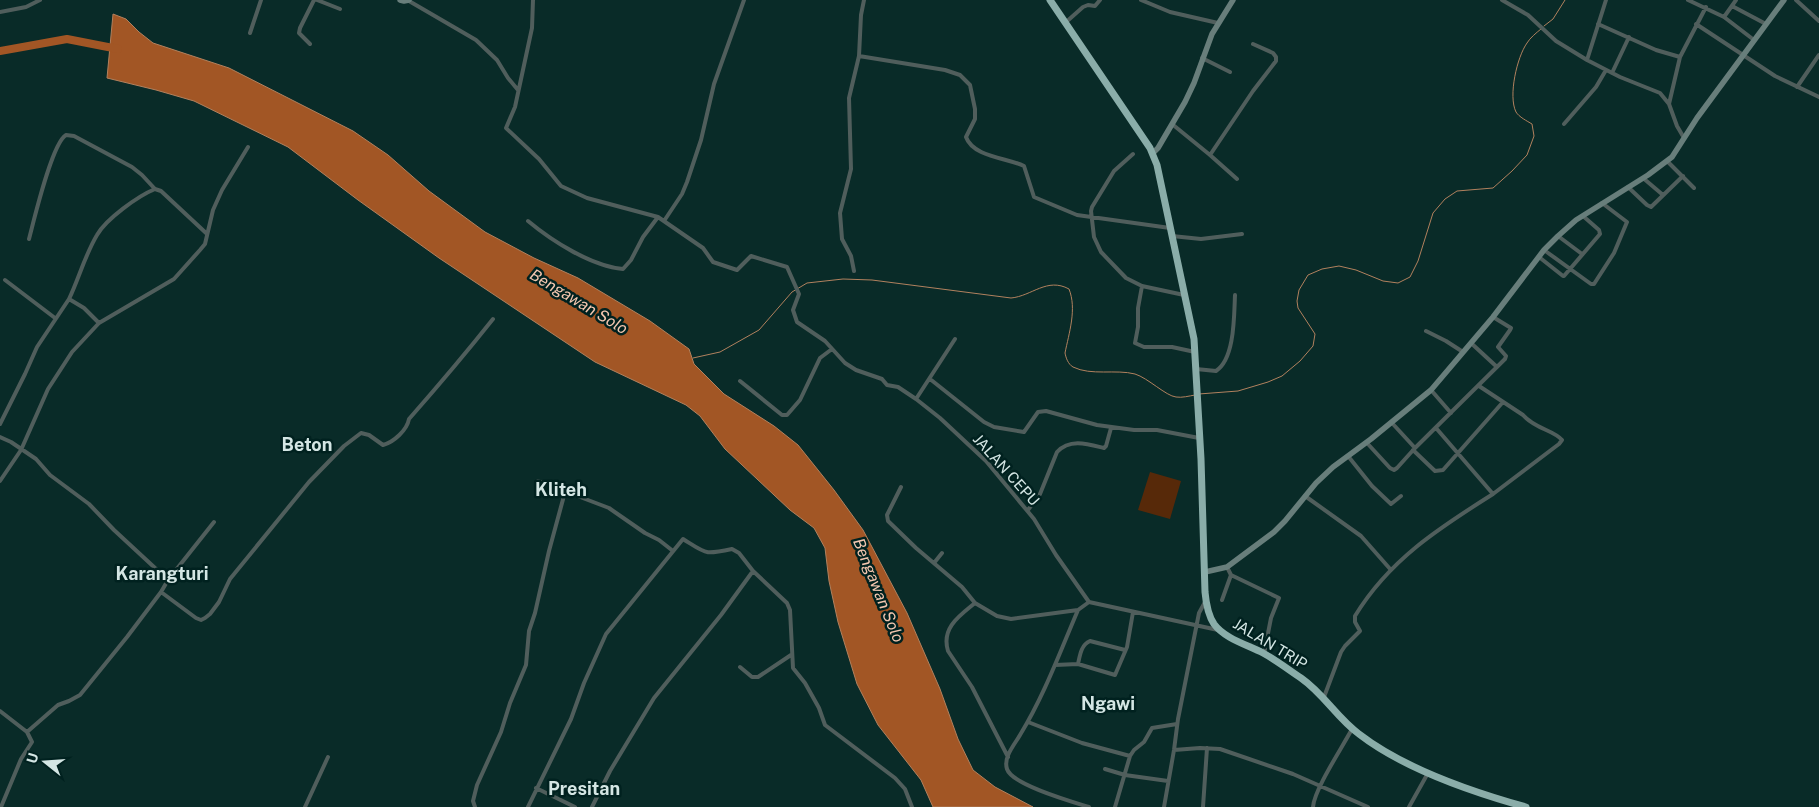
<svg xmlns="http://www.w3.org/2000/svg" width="1819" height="807" font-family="'Public Sans',sans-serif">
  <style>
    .green { fill: #572909 }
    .water { fill: #a25625; stroke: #b1815e }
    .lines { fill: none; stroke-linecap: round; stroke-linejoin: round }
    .stream { stroke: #b1815e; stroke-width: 1 }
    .river { stroke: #a25625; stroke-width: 8 }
    .street { stroke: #505e5c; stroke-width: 4 }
    .secondary { stroke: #687e7b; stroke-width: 5.5 }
    .highway { stroke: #8aada9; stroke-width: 7 }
    .labels { text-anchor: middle; stroke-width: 5; stroke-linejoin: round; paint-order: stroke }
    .street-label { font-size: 15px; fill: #d4e6e4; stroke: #00211f }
    .water-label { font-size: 16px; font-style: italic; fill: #f2c6af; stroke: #00211f }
    .quarter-label { font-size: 18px; font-weight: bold; fill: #d4e6e4; stroke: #00211f }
  </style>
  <rect width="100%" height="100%" fill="#092b28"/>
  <!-- green -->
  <path class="green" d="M 1150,472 L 1181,481 L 1170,519 L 1138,510 Z"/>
  <!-- water -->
  <path class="water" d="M 113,14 L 126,19 L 139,32 L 153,43 L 229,68 L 353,131 L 388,155 L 429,191 L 485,232 L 534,258 L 578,278 L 650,321 L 689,349 L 694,364 L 724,394 L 774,426 L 798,445 L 834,490 L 863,530 L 907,613 L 940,689 L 958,739 L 973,770 L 995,787 L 1033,807 L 933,807 L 921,780 L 878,725 L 857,684 L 838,622 L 829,581 L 825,548 L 814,528 L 790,510 L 725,449 L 700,416 L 686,405 L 595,362 L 439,258 L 358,200 L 288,147 L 194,101 L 156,90 L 107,78 Z"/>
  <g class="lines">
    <!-- stream -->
    <path class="stream" d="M 1544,26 L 1553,19 L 1565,0
      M 693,358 L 720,352 L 759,330 L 792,292 L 807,283 L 843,279 L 872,280 L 1011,298 C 1032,296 1047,277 1069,289 C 1077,309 1069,333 1065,353 C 1066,358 1068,364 1073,367 C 1091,376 1116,369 1135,374 C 1148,378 1166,396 1176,397 C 1182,398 1189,396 1195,395
      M 1199,394 L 1238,391 L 1268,382 L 1282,376 L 1300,361 L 1313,346 L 1315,334 L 1298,308 L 1297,301 L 1299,290 L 1308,275 L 1322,269 L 1339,266 L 1356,270 L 1383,281 L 1398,283 L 1410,277 L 1418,261 L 1433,213 L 1445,199 L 1457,191 L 1493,188 L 1512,171 L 1527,155 L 1534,136 L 1532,124 C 1527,121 1519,117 1516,112 C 1508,96 1517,57 1527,43 C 1530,38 1536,33 1541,29"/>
    <!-- river -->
    <path class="river" d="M 0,51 L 67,39 L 118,49"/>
    <!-- street -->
    <path class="street" d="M 317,0 L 340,9
      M 533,0 L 532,28 L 515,107 L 506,128 L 539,159 L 561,186 L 587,198 L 658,217 L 703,248 L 713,262 L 737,270 L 751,256 L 787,267 L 799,294 L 793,310 L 797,322 L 825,341 L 845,363 L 856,370 L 882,379 L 887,385 L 898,387 L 916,399 L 940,418 L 986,461 L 1034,519 L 1056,555 L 1089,602 L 1218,630
      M 1141,0 L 1170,12 L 1218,23
      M 1502,0 L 1528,15 L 1556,41 L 1587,60 L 1620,77 L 1660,93 L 1669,104 L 1677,126 L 1684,138
      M 1688,0 L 1724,17 L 1754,40
      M 1796,0 L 1819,21
      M 409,1 L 476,40 L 497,60 L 508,78 L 518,90
      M 1732,6 L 1766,24
      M 0,12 L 26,7 L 40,0
      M 1724,17 L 1736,0
      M 1065,23 L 1083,7 L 1088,5 L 1095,6 L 1100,0
      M 1598,24 L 1656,50 L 1680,57
      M 1696,24 L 1775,76 L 1819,97
      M 250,33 L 261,0
      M 310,44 L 299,33 L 300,28 L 314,0
      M 859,56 L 945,70 L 960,75 L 970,85 L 975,109 L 975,119 L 966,137 C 973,157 1008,158 1024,166 L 1034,197 L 1077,215 L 1170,228
      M 1202,58 L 1230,72
      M 1587,60 L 1606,0
      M 1612,73 L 1629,37
      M 1797,87 L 1819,55
      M 1669,104 L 1680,57 L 1706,7
      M 1172,124 L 1210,155 L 1237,179
      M 1564,124 L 1596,87 L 1606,70
      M 1133,154 L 1114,171 L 1092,207 L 1091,211 L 1094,237 L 1101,252 L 1126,278 L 1142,286 L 1138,308 L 1138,327 L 1135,343 L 1144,347 L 1172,347 L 1195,352
      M 1210,155 L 1253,91 L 1276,61 L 1276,57 L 1273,53 L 1253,44
      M 1667,161 L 1694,188
      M 1643,178 L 1663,195
      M 1628,187 L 1647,205 L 1651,207 L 1683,176
      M 528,221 C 552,241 591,266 623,269 L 631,260 L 643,237 L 658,217
      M 664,221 L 682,194 L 687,182 L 701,140 L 714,84 L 744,0
      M 1172,236 L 1201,239 L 1242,234
      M 1558,236 L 1582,254
      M 29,239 C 34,220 52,143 66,135 L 74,136 L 132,167 L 142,175 L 155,189
      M 1544,250 L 1591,284 L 1594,284 L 1614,253 L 1627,222 L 1602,203
      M 1539,257 L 1563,276 L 1564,276 L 1600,234 L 1599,230 L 1583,216
      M 854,271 L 851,256 L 842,239 L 840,213 L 851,169 L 849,98 L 859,56 L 861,15 L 864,0
      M 5,280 L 55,318
      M 1142,286 L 1184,295
      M 69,299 C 79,278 85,255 97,235 C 106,219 138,196 155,189 L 161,191 L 206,233
      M 1426,331 L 1446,341 L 1463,352
      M 1471,343 L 1497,367
      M 1196,369 L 1216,371 C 1235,359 1234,315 1235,295
      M 930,379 L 984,422 L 994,427 L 1024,432 L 1038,412 L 1046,411 L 1097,425 L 1134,430 L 1157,430 L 1199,438
      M 740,381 L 782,415 L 787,415 L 800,400 L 820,358 L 832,349
      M 1479,386 L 1523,415 C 1535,429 1554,430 1562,440 L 1559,444 L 1493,494
      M 1431,390 L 1451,413
      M 916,399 L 955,339
      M 1392,423 L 1415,448
      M 0,424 L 25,374 L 37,347 L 69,299 L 84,308 L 99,323
      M 0,437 L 11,442 L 36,459 L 50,475 L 89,504 L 114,530 L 168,580 L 161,592 L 127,637 L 80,695 L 69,701 L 58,705 L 27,732
      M 1367,443 L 1390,468 L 1394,470 L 1397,468 L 1415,448 L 1505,359 L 1506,356 L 1498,347 L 1510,330 L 1511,328 L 1493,317
      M 1413,450 L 1435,471 L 1443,470 L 1503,402
      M 1348,456 L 1372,486 L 1391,504 L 1401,496
      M 0,481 L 21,450 L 48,389 L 72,352 L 99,323 L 174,279 L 200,250 L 205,244 L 213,210 L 222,190 L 248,147
      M 538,481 L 609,508 L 645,533 L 659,540 L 673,551
      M 901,487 L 887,515 L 888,521 L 916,548 L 962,587 L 975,603 L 997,616 L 1011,619 L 1078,610 L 1089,602
      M 1305,496 L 1361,536 L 1391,570
      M 1028,510 L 1040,494 L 1057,452 C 1070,438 1088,444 1104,448 L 1106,446 L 1111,428
      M 934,563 L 942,553
      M 1227,567 L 1231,575 L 1279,598 L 1271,618 L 1264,654
      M 168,580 L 214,522
      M 161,592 L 196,618 L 201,620 L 205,618 L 210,614 L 219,602 L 230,579 L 309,482 L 344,446 L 361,433 L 369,435 L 383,445 C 394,442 407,430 409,419 C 438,386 466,353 493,319
      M 1222,600 L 1231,575
      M 975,603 C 959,616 941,628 948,651 L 972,687 L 1008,757
      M 1078,610 C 1060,652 1044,696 1020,735 C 1015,744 1003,757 1007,769 C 1012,785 1073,802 1089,807
      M 1078,664 C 1080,655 1081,645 1090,641 L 1125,650
      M 1055,665 L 1078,664 L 1115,675 L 1127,647 L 1133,612
      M 740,667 L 752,677 L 758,677 L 791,655
      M 1324,697 L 1341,652 L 1345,646 L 1360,631 L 1355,622 L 1355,616 C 1389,560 1439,528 1493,494 L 1436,428
      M 0,711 L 27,732 L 32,742 L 21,759 L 1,807
      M 1028,722 L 1082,743 L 1130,756
      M 1174,750 L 1200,748 L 1220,749 L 1293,774 L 1368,807
      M 1105,769 L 1125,775 L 1168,781
      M 536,788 L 575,807
      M 305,807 L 328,757
      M 475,807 L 473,801 L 477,785 L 501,732 L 510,703 L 526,665 L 529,631 L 535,613 L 549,551 L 565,492
      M 528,807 L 571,719 L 584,683 L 606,634 L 683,539 C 707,554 704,555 732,549 L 739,553 L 753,571 L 787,603 L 790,610 L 793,668 L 805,683 L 819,708 L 825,725 L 895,778 L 905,789 L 912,807
      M 592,807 L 610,771 L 654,698 L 721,615 L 753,571
      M 1115,807 L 1130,756 L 1134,750 L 1144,742 L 1152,728 L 1177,724
      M 1164,807 L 1174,750 L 1178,719 L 1199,613 L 1205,602
      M 1203,807 L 1207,748
      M 1313,807 C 1314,790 1343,746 1352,729
      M 1409,807 L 1428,773"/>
    <!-- secondary -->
    <path class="secondary" d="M 400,0 L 404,1 L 409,0
      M 1153,153 L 1158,148 L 1185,102 L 1194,83 L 1212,34 L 1233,0
      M 1205,572 L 1227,567 L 1274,532 L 1285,521 L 1316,483 L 1333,467 L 1371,439 L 1431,390 L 1493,317 L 1544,250 L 1558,236 L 1576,220 L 1648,175 L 1672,157 L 1697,118 L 1784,0"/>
    <!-- highway -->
    <path class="highway" d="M 1050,0 L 1150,148 L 1157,165 L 1194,339 L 1201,459 L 1205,592 C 1206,603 1208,615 1214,624 C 1225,639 1248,645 1263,653 C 1276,660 1289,670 1301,678 C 1324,694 1337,718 1359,734 C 1403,768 1472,792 1526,807"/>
  </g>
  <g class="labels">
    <!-- street labels -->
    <g class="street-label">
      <text transform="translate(1006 470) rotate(48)" y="5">JALAN CEPU</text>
      <text transform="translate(1270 644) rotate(31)" y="5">JALAN TRIP</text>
    </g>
    <!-- water labels -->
    <g class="water-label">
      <text transform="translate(579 301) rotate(31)" y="6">Bengawan Solo</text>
      <text transform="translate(879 590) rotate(68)" y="6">Bengawan Solo</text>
    </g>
    <!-- quarter labels -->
    <g class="quarter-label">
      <text x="307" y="451">Beton</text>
      <text x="561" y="496">Kliteh</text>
      <text x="162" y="580">Karangturi</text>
      <text x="1108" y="710">Ngawi</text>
      <text x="584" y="795">Presitan</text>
    </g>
  </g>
  <!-- north arrow -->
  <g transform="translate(45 762) rotate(287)" stroke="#00211f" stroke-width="4" paint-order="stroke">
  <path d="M0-4L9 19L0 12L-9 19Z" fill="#d4e6e4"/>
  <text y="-8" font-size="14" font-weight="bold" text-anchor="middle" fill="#d4e6e4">U</text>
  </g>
</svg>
